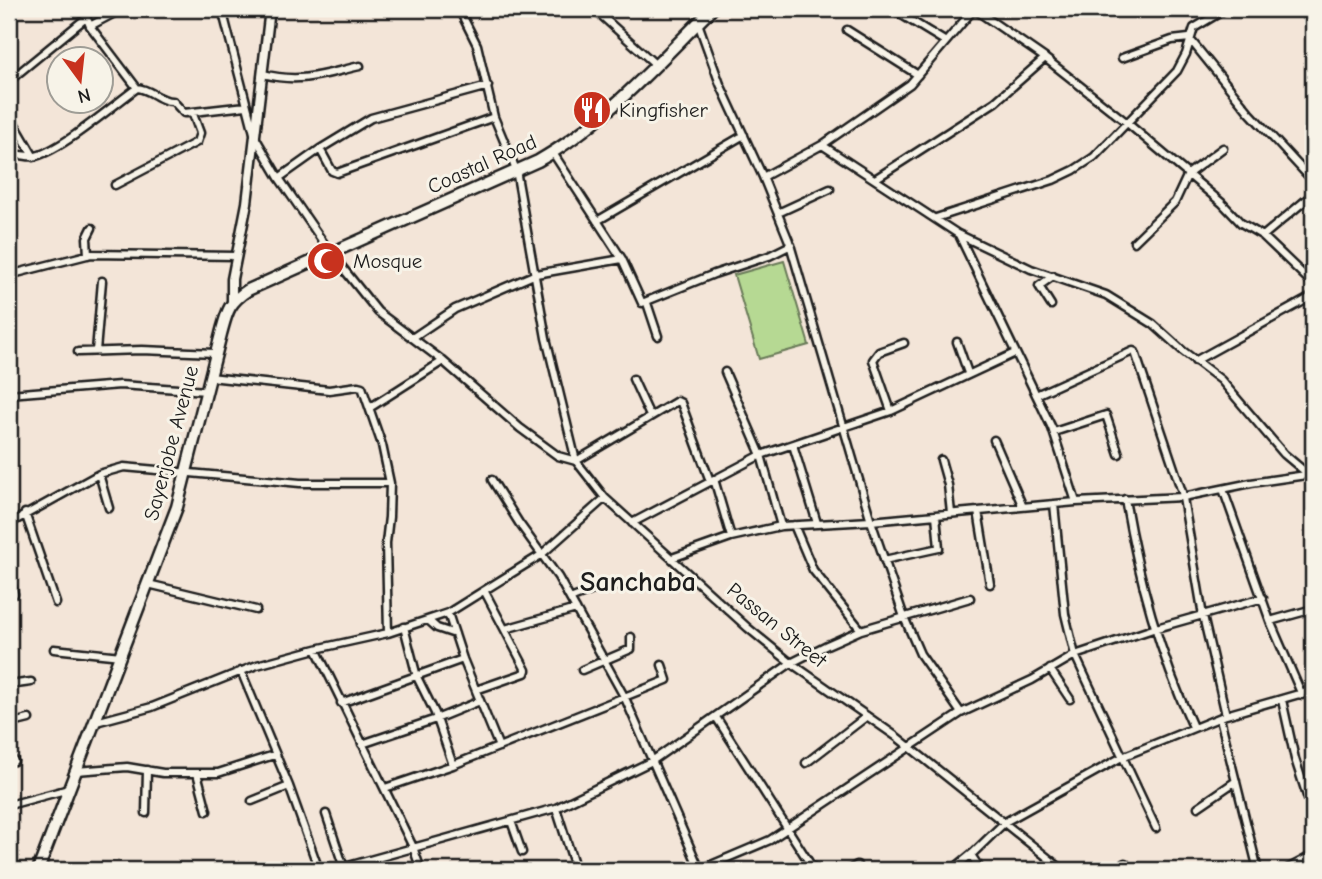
<svg xmlns="http://www.w3.org/2000/svg" width="1322" height="879" font-family="'Comic Neue',sans-serif">
  <style>
    .green { fill: #b6d993; stroke: #697a58; stroke-width: 2 }
    .lines { fill: none; stroke-linecap: round; stroke-linejoin: round }
    .minor-casing { stroke: #1c1c1c; stroke-width: 11 }
    .tertiary-casing { stroke: #1c1c1c; stroke-width: 13 }
    .primary-casing { stroke: #1c1c1c; stroke-width: 15 }
    .minor { stroke: #f7f3e8; stroke-width: 6 }
    .tertiary { stroke: #f7f3e8; stroke-width: 8 }
    .primary { stroke: #f7f3e8; stroke-width: 10 }
    .labels { text-anchor: middle; stroke-width: 6; stroke-linejoin: round; paint-order: stroke }
    .poi-label { font-size: 21px; fill: #1c1c1c; stroke: #f7f3e8; text-anchor: start }
    .street-label { font-size: 21px; fill: #1c1c1c; stroke: #f7f3e8 }
    .district-label { font-size: 28px; font-weight: bold; fill: #1c1c1c; stroke: #f7f3e8 }
  </style>
  <rect width="100%" height="100%" fill="#f3e5d8"/>
  <filter id="ink" filterUnits="userSpaceOnUse"><feTurbulence type="fractalNoise" baseFrequency=".0143" numOctaves="2"/><feDisplacementMap in="SourceGraphic" scale="14" xChannelSelector="R" yChannelSelector="G"/><feConvolveMatrix kernelMatrix="1 2 1 2 8 2 1 2 1" color-interpolation-filters="sRGB"/></filter>
  <g filter="url(#ink)">
    <!-- green -->
    <path class="green" d="M 784,261 L 809,345 L 759,359 L 734,275 Z"/>
    <g class="lines">
      <defs>
        <path id="minor" d="M 222,9 L 255,137 L 279,178 L 330,252 L 378,312 L 443,361 L 520,428 L 558,456 L 576,461 L 605,498 L 748,628 L 791,663 L 897,737 L 1063,870
          M 459,9 L 477,45 L 494,117 L 516,170 L 546,338 L 576,461 L 677,401 L 681,403 L 710,481
          M 589,9 L 602,16 L 656,65
          M 892,9 L 946,42
          M 1302,9 L 1313,25
          M 9,15 L 16,9
          M 698,23 L 720,84 L 763,177 L 789,241 L 871,521 L 904,617 L 920,654 L 961,713
          M 90,26 L 122,9
          M 847,30 L 918,75
          M 1122,58 L 1172,40 L 1189,38 L 1249,112 L 1313,181
          M 263,74 C 301,84 324,74 360,66
          M 9,81 L 86,18
          M 137,88 C 151,89 160,102 173,101 L 184,113 L 246,106
          M 9,114 L 34,157
          M 822,145 L 958,234 L 1031,269 L 1106,295 L 1153,324 L 1183,351 L 1221,380 L 1284,454 L 1309,475
          M 320,149 L 371,118 L 488,86
          M 553,153 L 622,259 L 642,303 L 714,274 L 769,256 L 791,245
          M 9,156 C 18,152 27,158 36,156 C 64,148 111,107 137,88 L 90,26 L 83,9
          M 763,177 L 822,145 L 910,84 L 974,9 L 1045,58 L 1126,122 L 1222,203 L 1241,223 L 1263,236 L 1313,284
          M 279,178 L 320,149 L 332,171 L 337,173 L 494,117
          M 875,179 L 995,102 L 1045,58
          M 115,185 L 197,142 L 200,133 L 193,114
          M 778,213 L 830,189
          M 936,218 L 1053,180 L 1074,170 L 1094,157 L 1177,71 L 1186,54 L 1194,28 L 1226,9
          M 597,221 L 744,135
          M 959,235 L 1052,428 L 1076,502
          M 1263,236 L 1313,194
          M 1134,242 L 1175,202 L 1188,174 L 1223,148
          M 88,255 L 87,238 L 92,228
          M 9,275 L 91,254 L 237,256
          M 647,303 L 658,336
          M 1051,305 L 1039,286 L 1053,276
          M 412,338 L 455,309 L 536,274 L 622,259
          M 957,342 L 968,373
          M 96,351 L 102,281
          M 78,352 L 142,350 L 215,353
          M 1195,361 L 1313,296
          M 725,372 L 761,455 L 781,526
          M 210,377 L 329,390 L 358,386 L 362,387 L 382,445 L 390,483 L 389,517 L 386,543 L 388,633
          M 633,379 L 650,416
          M 9,394 L 120,385 L 207,391
          M 1036,395 L 1133,351 L 1135,352 L 1182,492 L 1203,616 L 1226,715
          M 371,407 L 443,361
          M 891,411 L 873,360 L 879,352 L 904,343
          M 1054,432 L 1106,415 L 1119,454
          M 994,440 L 1023,507
          M 793,445 L 817,523
          M 941,460 L 948,485 L 951,513
          M 99,474 L 109,508
          M 714,479 L 731,537
          M 492,480 L 519,523 L 558,577 L 625,698 L 700,870
          M 1223,489 L 1270,621 L 1302,695
          M 1125,499 C 1139,580 1159,653 1193,727
          M 1054,504 L 1065,614 L 1075,655 L 1156,828
          M 978,511 L 990,584
          M 25,513 L 56,603
          M 632,523 L 761,455 L 891,411 L 1015,353
          M 9,524 L 99,474 L 124,467 L 300,483 L 390,483
          M 794,525 L 813,570 L 861,630
          M 672,558 L 731,537 L 781,526 L 871,521 L 1076,502 L 1183,497 L 1251,483 L 1313,474
          M 884,560 L 939,548 L 936,515
          M 9,575 L 14,594
          M 148,584 L 256,610
          M 570,599 L 593,590 L 620,586
          M 448,613 L 463,659 L 499,747
          M 428,620 L 437,628 L 455,634
          M 1270,621 L 1313,609
          M 404,627 L 417,677 L 435,713 L 453,765
          M 505,629 L 576,609
          M 54,649 L 121,656
          M 316,649 L 413,847 L 421,870
          M 1050,669 L 1070,699
          M 582,670 L 631,649 L 631,637
          M 241,671 L 289,786 L 319,870
          M 9,685 L 31,682
          M 476,690 L 525,673 L 526,670 L 485,592
          M 1282,700 L 1295,759 L 1308,799 L 1313,797
          M 341,703 L 463,659
          M 716,717 L 814,870
          M 1220,718 L 1258,870
          M 96,722 L 152,707 L 257,665 L 316,649 L 388,633 L 448,613 L 541,555 L 605,498
          M 9,724 L 29,719
          M 362,744 L 436,719 L 480,701
          M 9,762 L 14,761
          M 806,763 L 867,716
          M 76,771 L 127,767 L 163,773 L 218,773 L 274,755
          M 197,773 L 207,811
          M 385,788 L 453,765 L 667,680 L 662,665
          M 252,801 L 289,786
          M 9,805 L 69,789
          M 1198,807 L 1236,781
          M 556,808 L 576,870
          M 146,813 L 147,770
          M 326,814 L 344,868
          M 511,821 L 522,852
          M 38,869 L 51,870
          M 334,870 L 556,808 L 652,761 L 791,663 L 827,645 L 861,630 L 970,598
          M 699,870 L 770,840 L 961,713 L 1032,680 L 1075,655 L 1153,629 L 1263,598
          M 849,870 L 857,865
          M 952,870 L 974,852
          M 981,870 L 971,855 L 1005,822 L 1122,757 L 1226,715 L 1313,690
          M 1114,870 L 1125,863
          M 1285,870 L 1313,855"/>
        <path id="tertiary" d="M 232,302 L 232,279 L 247,203 L 270,9"/>
        <path id="primary" d="M 38,870 L 177,507 L 221,334 C 227,312 228,303 248,290 L 538,161 C 605,123 658,62 712,9"/>
      </defs>
      <!-- minor casing -->
      <use href="#minor" class="minor-casing"/>
      <!-- tertiary casing -->
      <use href="#tertiary" class="tertiary-casing"/>
      <!-- primary casing -->
      <use href="#primary" class="primary-casing"/>
      <!-- minor -->
      <use href="#minor" class="minor"/>
      <!-- tertiary -->
      <use href="#tertiary" class="tertiary"/>
      <!-- primary -->
      <use href="#primary" class="primary"/>
    </g>
  </g>
  <!-- icons -->
  <defs>
    <symbol id="restaurant-disc" viewBox="-11 -11 22 22"><circle r="9.5" fill="#c8321e" stroke="#f7f3e8"/><path d="M-5-6h1v4h1v-4h1v4h1v-4h1v5L-1.5 .5V6h-2V.5L-5-1ZM5-6V6H3V1.5H1.5Q1.5-4 5-6Z" fill="#fff"/></symbol>
    <symbol id="mosque-disc" viewBox="-11 -11 22 22"><circle r="9.5" fill="#c8321e" stroke="#f7f3e8"/><path d="M3.5-4.9A6 6 0 1 0 3.5 4.9A5 5 0 1 1 3.5-4.9Z" fill="#fff"/></symbol>
  </defs>
  <g fill-rule="evenodd">
    <use href="#restaurant-disc" x="570" y="88" width="44" height="44"/>
    <use href="#mosque-disc" x="304" y="239" width="44" height="44"/>
  </g>
  <g class="labels">
    <!-- poi labels -->
    <g class="poi-label">
      <text x="619" y="117">Kingfisher</text>
      <text x="353" y="268">Mosque</text>
    </g>
    <!-- street labels -->
    <g class="street-label">
      <text transform="translate(482 164) rotate(-24)" y="7">Coastal Road</text>
      <text transform="translate(171 443) rotate(-75)" y="7">Sayerjobe Avenue</text>
      <text transform="translate(777 625) rotate(39)" y="7">Passan Street</text>
    </g>
    <!-- district labels -->
    <g class="district-label">
      <text x="638" y="591">Sanchaba</text>
    </g>
  </g>
  <!-- margin -->
  <rect width="1322" height="879" fill="none" stroke="#f7f3e8" stroke-width="35"/>
  <rect x="18" y="18" width="1287" height="844" fill="none" stroke="#1c1c1c" stroke-width="2.5" filter="url(#ink)"/>
  <!-- north arrow -->
  <g transform="translate(80 80) rotate(165)"><circle r="33" fill="#f7f3e8" stroke="#9f9d96" stroke-width="2"/>
  <path d="M0-5L12 26L0 18L-12 26Z" fill="#c8321e"/>
  <text y="-10" font-size="19" font-weight="bold" text-anchor="middle" fill="#1c1c1c">N</text>
  </g>
</svg>
